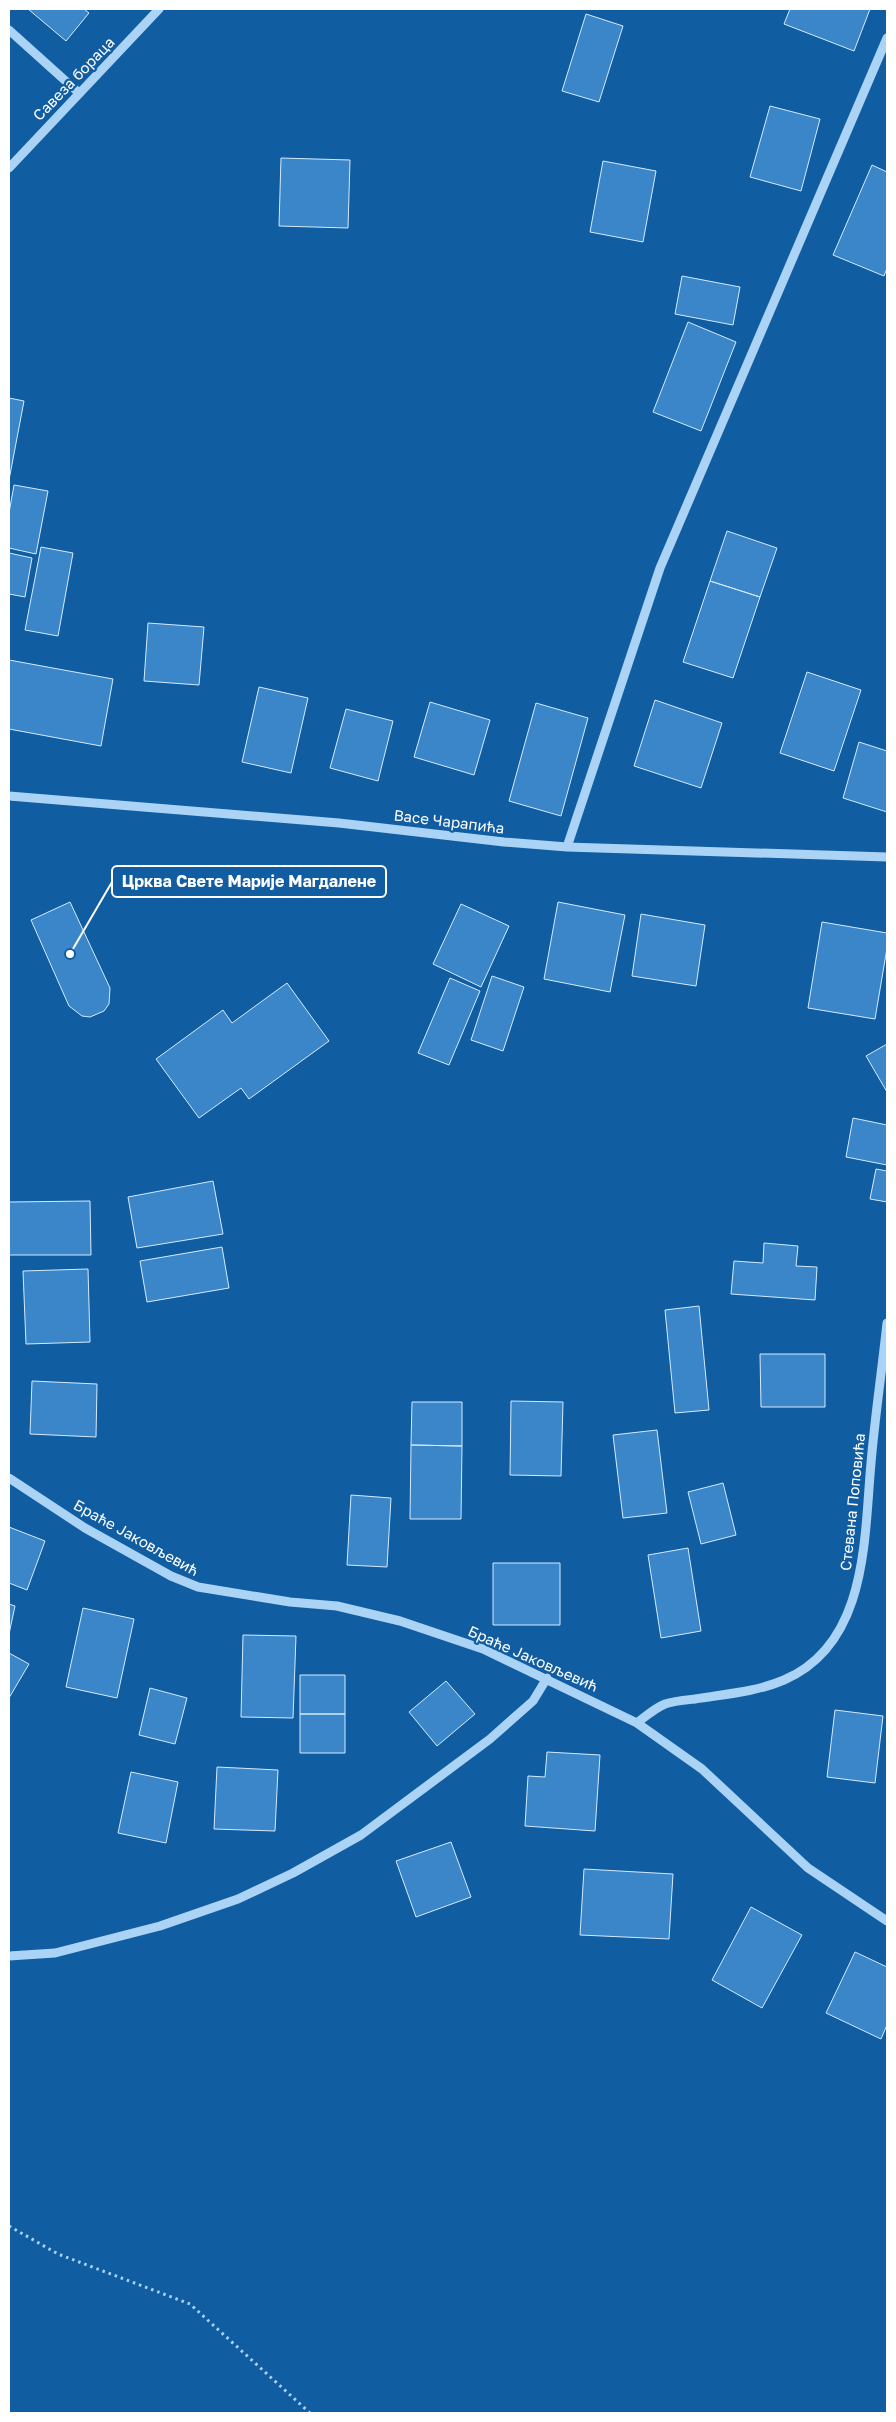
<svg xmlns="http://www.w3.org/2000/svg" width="896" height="2422" font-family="'Golos Text',sans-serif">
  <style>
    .building { fill: #3a86c8; stroke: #d4ebfe }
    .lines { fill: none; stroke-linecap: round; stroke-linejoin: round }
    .path { stroke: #abd3f5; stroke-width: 3; stroke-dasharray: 2.5 4; stroke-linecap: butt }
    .minor { stroke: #abd3f5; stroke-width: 9 }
    .labels { text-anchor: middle; stroke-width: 4.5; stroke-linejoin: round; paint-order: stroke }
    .street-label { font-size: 15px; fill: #fff; stroke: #115da2 }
    .leader { fill: none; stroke: #fff; stroke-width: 2 }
    .callout-dot { fill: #fff; stroke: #115da2; stroke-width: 2 }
    .callout { fill: #115da2; stroke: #fff; stroke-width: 2 }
    .callout-label { font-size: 16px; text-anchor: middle; font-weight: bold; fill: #fff }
  </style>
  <rect width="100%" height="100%" fill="#115da2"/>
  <!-- building -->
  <path class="building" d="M 28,9 L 84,9 L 89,13 L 66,41 Z
    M 790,9 L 870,9 L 854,51 L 784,24 Z
    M 586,14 L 623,26 L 599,102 L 562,91 Z
    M 770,106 L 820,119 L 801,191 L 750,177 Z
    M 281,158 L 350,160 L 348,228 L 279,226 Z
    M 603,161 L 656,171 L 643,242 L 590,232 Z
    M 872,165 L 887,172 L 887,268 L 884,276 L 833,255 Z
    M 682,276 L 740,287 L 733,325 L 675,314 Z
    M 688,322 L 736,342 L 701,431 L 653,412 Z
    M 9,398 L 24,401 L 9,480 Z
    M 14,485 L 48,491 L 36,554 L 9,548 L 9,513 Z
    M 727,531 L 777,548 L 760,597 L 710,581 Z
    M 41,547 L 73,553 L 58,636 L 25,630 Z
    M 9,553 L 32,558 L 25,597 L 9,594 Z
    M 710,581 L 760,597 L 733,678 L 683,662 Z
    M 148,623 L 204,627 L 199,685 L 144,681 Z
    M 9,660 L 113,679 L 101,746 L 9,729 Z
    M 807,672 L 861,690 L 834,771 L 780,753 Z
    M 259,687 L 308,698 L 291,773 L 242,762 Z
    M 655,700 L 722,723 L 701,788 L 634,766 Z
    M 430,702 L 490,720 L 474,775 L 414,757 Z
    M 536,703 L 588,718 L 561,816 L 509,801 Z
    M 346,709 L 393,721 L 378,781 L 330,768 Z
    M 859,742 L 887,751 L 887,812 L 843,798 Z
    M 70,902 L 110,988 L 109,1004 L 104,1011 L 90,1017 L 82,1016 L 69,1006 L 31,920 Z
    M 558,902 L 625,915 L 610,992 L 544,979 Z
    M 461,904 L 509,926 L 481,987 L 433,964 Z
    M 641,914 L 705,925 L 696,986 L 632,976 Z
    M 822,922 L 887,933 L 887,948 L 875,1019 L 808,1008 Z
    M 492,976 L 524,987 L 503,1051 L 471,1040 Z
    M 450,978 L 480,991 L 449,1065 L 418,1053 Z
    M 287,983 L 329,1041 L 249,1099 L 241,1088 L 199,1118 L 156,1059 L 223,1010 L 232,1023 Z
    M 887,1044 L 887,1092 L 866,1056 Z
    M 853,1118 L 887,1125 L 887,1165 L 846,1157 Z
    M 876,1169 L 887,1171 L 887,1202 L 870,1199 Z
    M 213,1181 L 223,1234 L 137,1248 L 128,1197 Z
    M 90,1201 L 91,1255 L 9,1255 L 9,1202 Z
    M 764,1243 L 798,1246 L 796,1266 L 817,1267 L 815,1300 L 731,1294 L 734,1261 L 763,1263 Z
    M 222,1247 L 229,1288 L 147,1302 L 140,1261 Z
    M 88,1269 L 90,1342 L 26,1344 L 23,1271 Z
    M 699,1306 L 709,1410 L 675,1413 L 665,1310 Z
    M 760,1354 L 825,1354 L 825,1407 L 761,1407 Z
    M 32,1381 L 97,1384 L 96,1437 L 30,1434 Z
    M 511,1401 L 563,1402 L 561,1476 L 510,1475 Z
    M 412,1402 L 462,1402 L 462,1446 L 411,1445 Z
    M 657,1430 L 667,1513 L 623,1518 L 613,1435 Z
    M 411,1445 L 462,1446 L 461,1519 L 410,1519 Z
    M 723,1483 L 736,1535 L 701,1544 L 688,1492 Z
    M 351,1495 L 391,1498 L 387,1567 L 347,1565 Z
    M 9,1527 L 45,1541 L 27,1590 L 9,1583 Z
    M 688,1548 L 701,1631 L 661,1638 L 648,1555 Z
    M 493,1563 L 560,1563 L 560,1625 L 493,1625 Z
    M 9,1604 L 15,1606 L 9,1634 Z
    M 83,1608 L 134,1619 L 117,1698 L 66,1687 Z
    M 243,1635 L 296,1636 L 293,1718 L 241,1717 Z
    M 9,1653 L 29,1664 L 9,1698 Z
    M 300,1675 L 345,1675 L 345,1714 L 300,1714 Z
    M 446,1681 L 475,1714 L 437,1746 L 409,1712 Z
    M 150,1688 L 187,1698 L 175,1744 L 139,1735 Z
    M 835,1710 L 883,1716 L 875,1783 L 827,1777 Z
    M 300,1714 L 345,1714 L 345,1753 L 300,1753 Z
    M 547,1752 L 600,1755 L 595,1831 L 525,1826 L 528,1776 L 545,1777 Z
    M 217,1767 L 278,1770 L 275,1831 L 214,1829 Z
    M 131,1772 L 178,1782 L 166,1843 L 118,1833 Z
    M 451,1842 L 471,1897 L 416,1917 L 396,1861 Z
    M 584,1869 L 673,1874 L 669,1939 L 580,1935 Z
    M 751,1907 L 802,1935 L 762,2008 L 712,1980 Z
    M 855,1952 L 887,1967 L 887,2025 L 881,2039 L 826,2013 Z"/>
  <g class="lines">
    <!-- path -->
    <path class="path" d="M 9,2226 L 58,2254 L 190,2304 L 310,2413"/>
    <!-- minor -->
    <path class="minor" d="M 9,30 L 79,93
      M 9,168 L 159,9
      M 9,796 L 339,823 L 504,842 L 567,847 L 887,857
      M 567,847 L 660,568 L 887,38
      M 9,1478 L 85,1528 L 171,1576 L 198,1587 L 290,1602 L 337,1606 L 400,1621 L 483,1649 L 637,1723 L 702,1769 L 808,1868 L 887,1921
      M 637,1723 C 646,1716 655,1708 665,1704 C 674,1701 686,1700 695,1699 C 726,1694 756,1692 784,1680 C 868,1644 864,1539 871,1463 C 875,1416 882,1370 887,1323
      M 9,1956 L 55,1953 L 160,1926 L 238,1899 L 293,1873 L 361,1835 L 490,1739 L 533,1701 L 547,1678"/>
  </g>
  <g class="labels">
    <!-- street labels -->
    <g class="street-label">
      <text transform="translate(74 79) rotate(-46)" y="5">Савеза бораца</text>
      <text transform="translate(449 822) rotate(7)" y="5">Васе Чарапића</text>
      <text transform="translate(853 1502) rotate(-84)" y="5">Стевана Поповића</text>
      <text transform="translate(136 1538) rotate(29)" y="5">Браће Јаковљевић</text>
      <text transform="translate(533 1659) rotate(24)" y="5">Браће Јаковљевић</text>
    </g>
  </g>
  <!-- callouts -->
  <path class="leader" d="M70 954L112 882"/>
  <circle class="callout-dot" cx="70" cy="954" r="5"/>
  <rect class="callout" x="112" y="866" width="274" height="31" rx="5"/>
  <g class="callout-label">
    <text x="249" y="887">Црква Свете Марије Магдалене</text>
  </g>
  <!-- border -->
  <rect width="896" height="2422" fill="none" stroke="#ffffff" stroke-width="20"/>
</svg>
